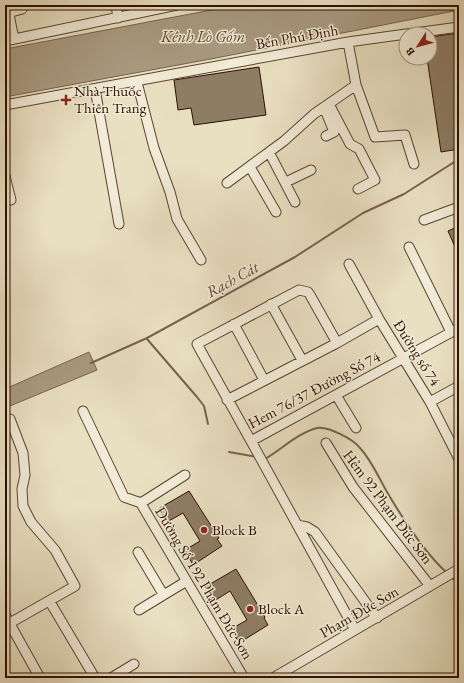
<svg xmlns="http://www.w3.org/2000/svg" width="464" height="683" font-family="'EB Garamond',serif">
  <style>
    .water { fill: #a99a80; stroke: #77634d }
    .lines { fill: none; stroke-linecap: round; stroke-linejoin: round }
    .stream { stroke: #77634d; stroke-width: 2 }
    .building { fill: #8e7d65; stroke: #2c1100 }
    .minor-casing { stroke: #5b4530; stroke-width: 11 }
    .minor { stroke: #f1ebd7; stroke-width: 9 }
    .poi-dot { fill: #8f2418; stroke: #f1ebd7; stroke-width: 1.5 }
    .labels { text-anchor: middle; stroke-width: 3; stroke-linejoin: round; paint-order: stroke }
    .street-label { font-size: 15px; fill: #2c1100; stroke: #f1ebd7 }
    .poi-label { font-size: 15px; fill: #2c1100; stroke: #f1ebd7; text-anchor: start }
    .water-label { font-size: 16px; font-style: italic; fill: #5e4833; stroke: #f1ebd7 }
  </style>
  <rect width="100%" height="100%" fill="#e9e0c2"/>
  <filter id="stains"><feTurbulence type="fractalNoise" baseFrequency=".005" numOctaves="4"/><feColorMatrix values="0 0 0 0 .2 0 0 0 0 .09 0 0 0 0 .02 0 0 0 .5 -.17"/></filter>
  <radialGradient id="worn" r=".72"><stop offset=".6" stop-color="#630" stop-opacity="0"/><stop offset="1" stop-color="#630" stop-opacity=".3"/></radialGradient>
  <!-- water -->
  <path class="water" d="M 238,5 L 459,5 L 459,10 L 216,58 L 5,97 L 5,49 Z
    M 89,352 L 97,370 L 5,408 L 5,389 Z"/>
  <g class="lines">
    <!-- stream -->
    <path class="stream" d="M 147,339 L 197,397 L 204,406 L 208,424
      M 91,363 L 147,338 L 295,257 L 363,213 L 404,194 L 459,159
      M 229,452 L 257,457
      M 265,459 C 282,449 298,433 317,428 C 328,426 353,439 360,448 C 373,462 380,481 390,497 C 405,522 425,553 446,572
      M 451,577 L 459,584"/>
  </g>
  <!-- building -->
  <path class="building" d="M 459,33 L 459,149 L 441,152 L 427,58 L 430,58 L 430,37 Z
    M 259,67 L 266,115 L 194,125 L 191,108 L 178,110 L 174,80 Z
    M 459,226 L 459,256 L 448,231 Z
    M 189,491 L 219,538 L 217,539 L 222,546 L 193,565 L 185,550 L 200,541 L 183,513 L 167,522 L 158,509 Z
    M 236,569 L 265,617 L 264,618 L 268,625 L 239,643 L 231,629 L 247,620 L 230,591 L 214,601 L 205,587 Z"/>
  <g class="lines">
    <defs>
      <path id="minor" d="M 7,5 L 14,39
        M 116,5 L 118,18
        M 8,13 L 22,9 L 21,5
        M 407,34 L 459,27
        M 5,41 L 177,5
        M 348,42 L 356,85 L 375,137 L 405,135 L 414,164
        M 137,82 L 154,148 L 170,192 L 177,219 L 201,260
        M 95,89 L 119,224
        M 329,104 L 350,144 L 359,149 L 375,180 L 358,189
        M 5,105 L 348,42 L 406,34
        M 324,107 L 334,132 L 326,136
        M 269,152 L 295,202
        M 250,167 L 276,212
        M 5,176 L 11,200
        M 286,182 L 311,170
        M 227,183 L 284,141 L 314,114 L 356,85
        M 424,220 L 459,207
        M 409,247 L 451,332
        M 349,264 L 379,319 L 430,402 L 459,459
        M 271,304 L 302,360
        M 234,324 L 264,380
        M 337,343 L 310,295 L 308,292 L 299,290 L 197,344 L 251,441 L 459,328
        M 336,395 L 356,428
        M 227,400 L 337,343 L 379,319
        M 430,402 L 459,386
        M 83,411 L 124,497 L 141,503 L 185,475
        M 5,421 L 10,419 L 23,453 L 25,475 L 22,489 L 23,506 L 31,522 L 55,550 L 75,586 L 10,623
        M 251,441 L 355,630
        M 326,443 L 353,487 L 430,586
        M 140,502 L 244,678
        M 297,525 L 307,527 L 315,532 L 377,618
        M 138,552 L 163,594
        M 50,602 L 95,678
        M 139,610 L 185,582
        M 5,615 L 40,678
        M 111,678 L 134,664
        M 273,678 L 459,569"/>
    </defs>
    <!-- minor casing -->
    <use href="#minor" class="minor-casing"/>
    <!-- minor -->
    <use href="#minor" class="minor"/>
  </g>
  <!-- markers -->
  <g class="poi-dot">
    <path d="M64 94h4v4h4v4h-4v4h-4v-4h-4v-4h4z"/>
    <circle cx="204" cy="530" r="4"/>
    <circle cx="250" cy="609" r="4"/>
  </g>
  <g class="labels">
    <!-- street labels -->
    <g class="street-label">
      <text transform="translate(297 37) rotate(-10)" y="5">Bến Phú Định</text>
      <text transform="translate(417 353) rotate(58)" y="5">Đường số 74</text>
      <text transform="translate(314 390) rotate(-28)" y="5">Hem 76/37 Đường Số 74</text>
      <text transform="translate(388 507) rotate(53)" y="5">Hẻm 92 Phạm Đức Sơn</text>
      <text transform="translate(204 583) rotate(59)" y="5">Đường Số 192 Phạm Đức Sơn</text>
      <text transform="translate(359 612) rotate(-30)" y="5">Phạm Đức Sơn</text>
    </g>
    <!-- poi labels -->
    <g class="poi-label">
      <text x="74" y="96">Nhà Thuốc<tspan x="74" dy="17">Thiên Trang</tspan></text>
      <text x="212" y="535">Block B</text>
      <text x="258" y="614">Block A</text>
    </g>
    <!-- water labels -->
    <g class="water-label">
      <text x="203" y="42">Kênh Lò Gốm</text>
      <text transform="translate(232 279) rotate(-29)" y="6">Rạch Cát</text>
    </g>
  </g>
  <!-- margin -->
  <rect width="464" height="683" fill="none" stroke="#e9e0c2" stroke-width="20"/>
  <rect x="6" y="6" width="452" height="671" fill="none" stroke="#2c1100" stroke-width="2"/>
  <rect x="10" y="10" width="444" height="663" fill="none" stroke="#2c1100"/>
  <!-- north arrow -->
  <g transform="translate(418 46) rotate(234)"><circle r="19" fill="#f1ebd7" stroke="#a29481"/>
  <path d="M0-3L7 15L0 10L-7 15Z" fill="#8f2418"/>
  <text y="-6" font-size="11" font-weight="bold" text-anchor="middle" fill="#2c1100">B</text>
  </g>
  <rect width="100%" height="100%" filter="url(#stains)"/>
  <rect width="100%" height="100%" fill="url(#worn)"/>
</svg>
